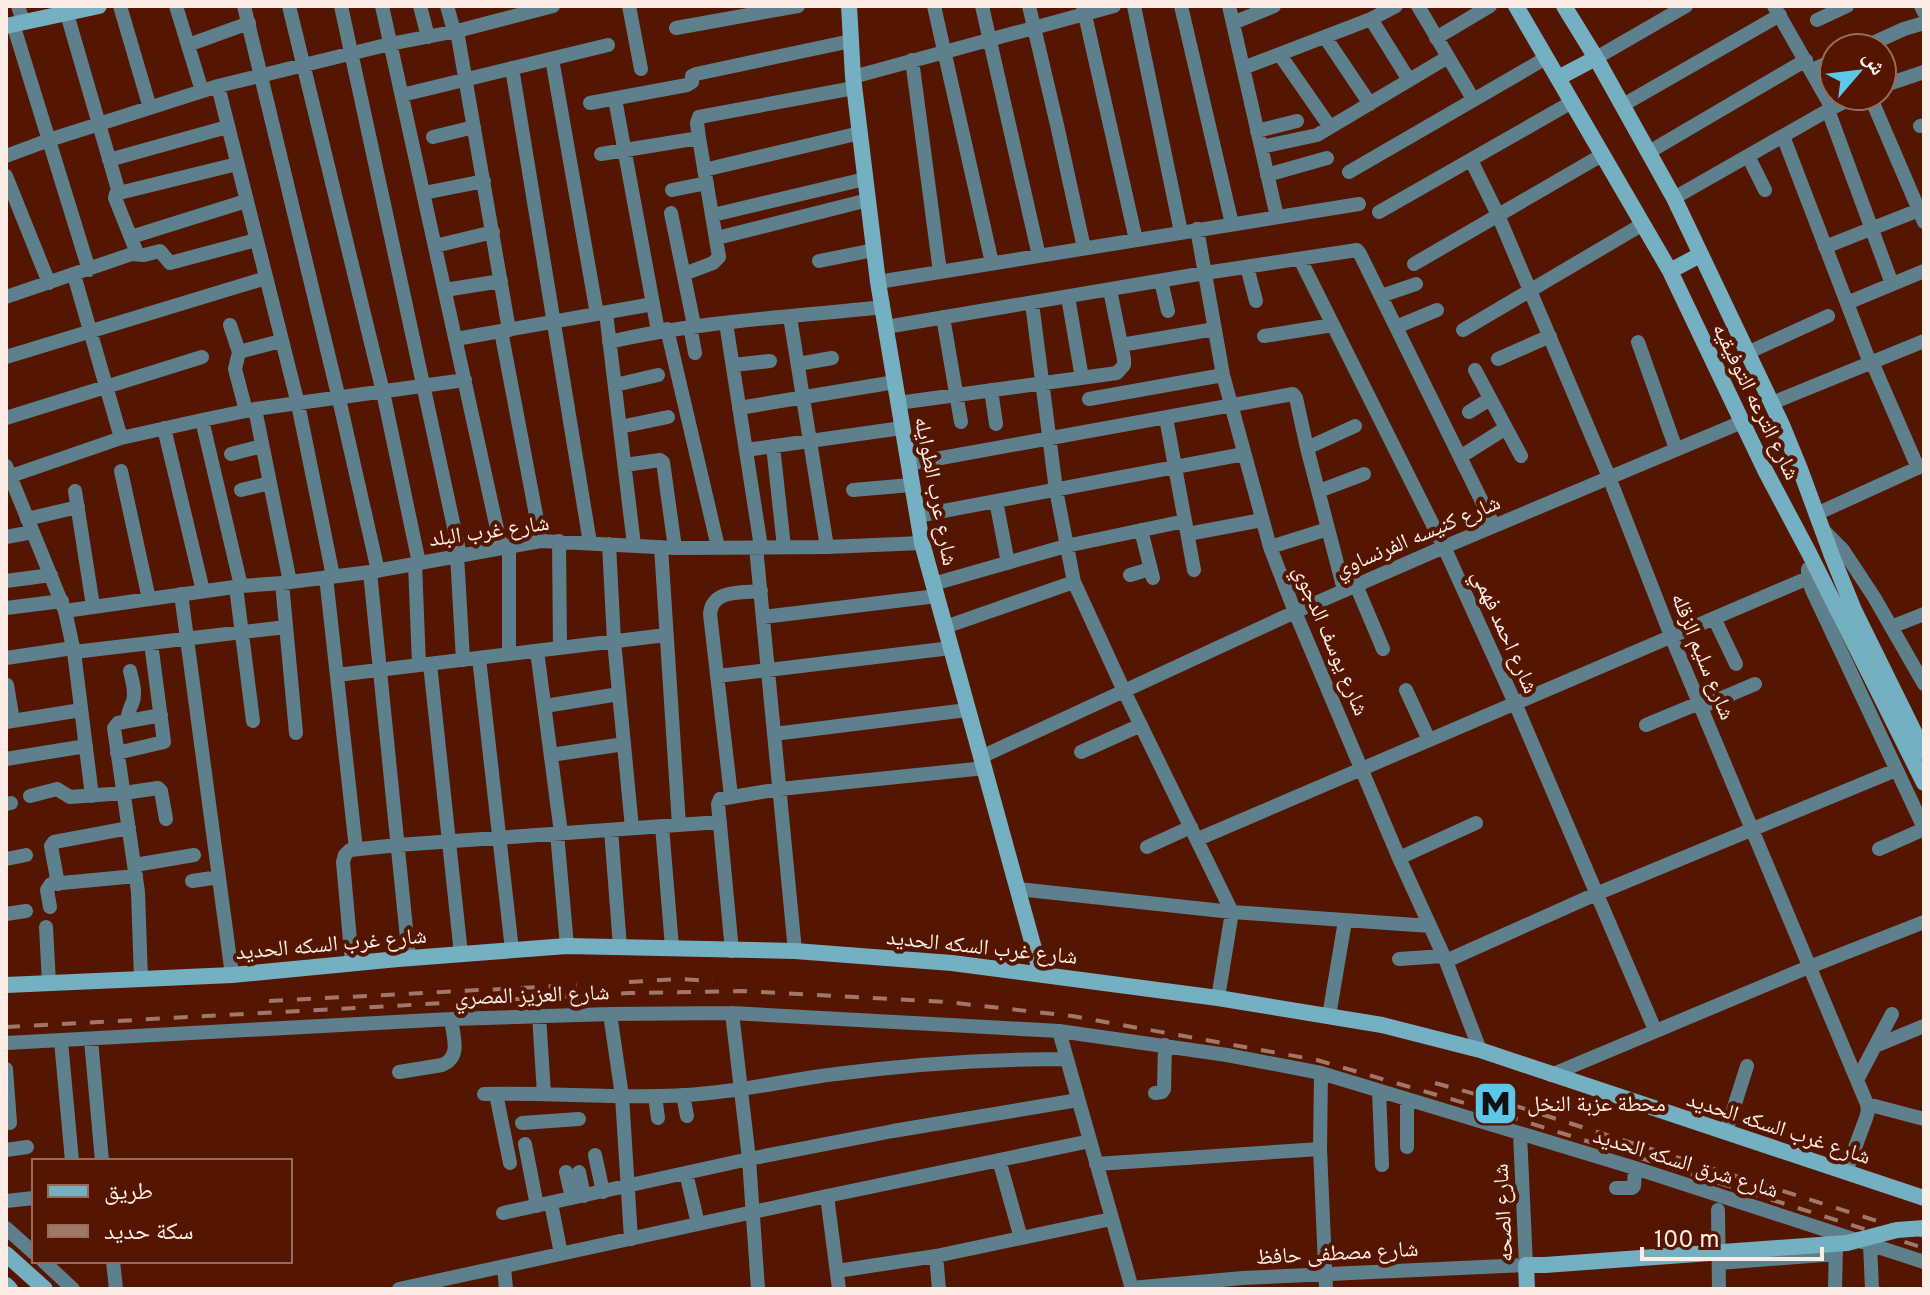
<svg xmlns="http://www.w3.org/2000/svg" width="1930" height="1295" font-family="Overpass,'Noto Naskh Arabic',sans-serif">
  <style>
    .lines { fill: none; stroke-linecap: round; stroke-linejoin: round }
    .street { stroke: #5d808c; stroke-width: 14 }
    .secondary { stroke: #75afc2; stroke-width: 16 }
    .rail { stroke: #a17769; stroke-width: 4; stroke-dasharray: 14 14; stroke-linecap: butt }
    .secondary-bridge { stroke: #75afc2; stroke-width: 16 }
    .labels { text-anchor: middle; stroke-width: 8; stroke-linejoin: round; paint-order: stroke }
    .street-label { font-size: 22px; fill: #fcece6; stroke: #541600 }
    .poi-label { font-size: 22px; fill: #fcece6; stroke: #541600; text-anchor: start }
  </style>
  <rect width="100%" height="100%" fill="#541600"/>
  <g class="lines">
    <!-- street -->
    <path class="street" d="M 18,6 L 23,21
      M 120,6 L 150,108
      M 176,6 L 202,91
      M 244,6 L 339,399 L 378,571
      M 289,6 L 383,392 L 419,563
      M 341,6 L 460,555
      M 382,6 L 501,547
      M 420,6 L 428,37
      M 447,6 L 454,31
      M 629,6 L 641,69
      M 934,6 L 992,263
      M 982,6 L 1039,256
      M 1029,6 L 1057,125 L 1084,248
      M 1083,6 L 1136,240
      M 1134,6 L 1181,232
      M 1181,6 L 1232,224
      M 1229,6 L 1277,217
      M 1418,6 L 1473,99
      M 1774,6 L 1832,108
      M 1921,6 L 1924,12
      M 67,14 L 119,193 L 116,194 L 115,198 L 137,253
      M 1371,19 L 1409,80
      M 1817,20 L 1847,6
      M 1233,23 L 1274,6
      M 13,24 L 89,270
      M 676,28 L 798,6
      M 457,31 L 509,330
      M 1325,37 L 1370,104
      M 1436,38 L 1490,6
      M 188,45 L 249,23
      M 1862,48 L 1904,29 L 1924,23
      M 1280,55 L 1330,127
      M 1596,58 L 1686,6
      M 552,59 L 597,314
      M 912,60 L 940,272
      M 512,68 L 590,543
      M 1243,68 L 1371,19 L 1396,6
      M 1812,70 L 1834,60
      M 853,77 L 1114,6
      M 218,86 L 298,404 L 333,576
      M 1882,86 L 1924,72
      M 402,95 L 608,45
      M 1870,96 L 1924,222
      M 615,99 L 658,331
      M 590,103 L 687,85 L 692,82 L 692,76 L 696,74 L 851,41
      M 1623,105 L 1780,15
      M 1828,110 L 1892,284
      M 1920,126 L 1924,125
      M 1257,131 L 1297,121
      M 1783,136 L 1870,363
      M 433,137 L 474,127
      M 1261,147 L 1317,135 L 1448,57
      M 1649,152 L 1806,60
      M 601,154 L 699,138
      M 6,156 L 49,140 L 218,86 L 390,44 L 457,31 L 553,6
      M 1748,156 L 1765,190
      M 109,160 L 227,127
      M 1471,160 L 1498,215 L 1609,477 L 1671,636 L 1867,1104 L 1868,1111 L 1866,1118 L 1846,1172
      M 704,170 L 860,133
      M 1349,172 L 1546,58
      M 1267,175 L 1327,158
      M 6,176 L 49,283
      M 672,190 L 707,183
      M 119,193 L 237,164
      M 424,193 L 484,181
      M 1674,198 L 1832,108 L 1856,96
      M 1379,212 L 1572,102
      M 671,213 L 694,325
      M 713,215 L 865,179
      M 1197,229 L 1223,375 L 1270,547 L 1295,612 L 1399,858 L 1446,961 L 1480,1050
      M 131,237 L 246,201
      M 717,238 L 868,200
      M 435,246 L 493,232
      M 1825,247 L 1919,210
      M 1300,259 L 1444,547 L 1515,703 L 1655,1030
      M 819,261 L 874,250
      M 1414,264 L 1602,155
      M 1247,267 L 1256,301
      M 684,274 L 713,263 L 719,257 L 699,138 L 697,123 L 699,117 L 854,88
      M 74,275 L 121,438
      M 1161,281 L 1168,311
      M 878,282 L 1359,204
      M 445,290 L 501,281
      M 1381,296 L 1416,284
      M 6,297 L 132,254 L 144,255 L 160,251 L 170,263 L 256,240
      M 1068,297 L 1082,378
      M 1032,303 L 1056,490 L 1074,582 L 1124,691 L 1232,912 L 1218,998
      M 1847,303 L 1924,271
      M 606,313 L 634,545
      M 790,317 L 827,547
      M 943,317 L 961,422
      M 726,323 L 761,547
      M 230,325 L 239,352 L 235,369 L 246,411
      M 690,326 L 695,353
      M 886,327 L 1205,273 L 1357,250 L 1360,254 L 1494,526
      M 1396,327 L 1437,310
      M 667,329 L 718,547
      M 1463,330 L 1643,224
      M 501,331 L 541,541
      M 1264,336 L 1333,325
      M 456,339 L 653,304
      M 609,342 C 699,321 791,317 883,307
      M 1638,342 L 1676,449
      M 1121,345 L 1215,329
      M 239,352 L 281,341
      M 1747,353 L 1828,316
      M 6,357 L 266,278
      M 1498,359 L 1550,336
      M 1872,362 L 1918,468
      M 798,364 L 832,358
      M 733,365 L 770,361
      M 1475,370 L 1521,456
      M 615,385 L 658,375
      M 991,390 L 996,424
      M 1089,399 L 1223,375
      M 898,403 L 1117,373 L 1124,365 L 1124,359 L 1110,290
      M 1772,403 L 1924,341
      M 739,408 L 895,382
      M 255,409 L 290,582
      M 1469,412 L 1490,399
      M 6,418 L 202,357
      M 1166,418 L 1194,570
      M 202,420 L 241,586
      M 620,427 L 668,417
      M 164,428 L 203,591
      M 773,446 L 784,547
      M 1307,448 L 1355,426
      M 746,450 L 902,428
      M 231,454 L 262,446
      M 1460,457 L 1506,428
      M 908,464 L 1293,394 L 1296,398 L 1307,448 L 1344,590
      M 625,465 L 660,460 L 663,462 L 675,548
      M 6,466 L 65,611 L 74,652 L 92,796
      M 121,471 L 149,599
      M 11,476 L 121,438 L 202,420 L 255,409 L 465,380
      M 241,490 L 270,483
      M 853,490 L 911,485
      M 75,491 L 93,606
      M 1319,491 L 1364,474
      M 996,501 L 1008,563
      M 1816,514 L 1924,465
      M 917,516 L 1244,454
      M 27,519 L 78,507
      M 1822,529 L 1843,550 L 1874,597 L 1924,684
      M 1141,530 L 1153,578
      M 1188,534 L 1262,520
      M 6,537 L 33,532
      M 559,541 L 560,648
      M 609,544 L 614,641 L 632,828
      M 509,545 L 509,654
      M 661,547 L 679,825
      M 756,547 L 795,951
      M 1270,547 L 1328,529
      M 457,555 L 463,660
      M 415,564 L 419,665
      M 1808,569 L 1808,578 L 1812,590 L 1924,828
      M 370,572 L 409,958
      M 1130,575 L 1150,569
      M 326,577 L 356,849
      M 6,581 L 51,575
      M 282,583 L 296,733
      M 933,584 L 1066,546 L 1185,521
      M 1356,585 L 1383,649
      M 236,587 L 253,721
      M 181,594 L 232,975
      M 6,608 L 62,601
      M 65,611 L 241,586 L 282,583 L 370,572 L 541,541 L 675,548 L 827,547 L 922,543
      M 763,617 L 937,596
      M 1714,618 L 1736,664
      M 945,627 L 1074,582
      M 1891,627 L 1924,614
      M 537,651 L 561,833
      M 74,652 L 286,627
      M 6,658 L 73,648
      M 479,658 L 512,950
      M 430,664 L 461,954
      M 337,675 L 666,635
      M 718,676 L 951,648
      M 7,685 L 13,721
      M 1406,690 L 1429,740
      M 545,706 L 619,694
      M 1701,707 L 1755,684
      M 128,721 C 127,711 130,710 133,701 C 136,692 132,680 130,671
      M 6,722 L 81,710
      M 1646,725 L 1699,703
      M 774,734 L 967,710
      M 1081,752 L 1141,725
      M 117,753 L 164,742 L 151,643
      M 551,755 L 624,744
      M 981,757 L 1295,612 L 1444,547 L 1742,422
      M 6,759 L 86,746
      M 30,796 L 57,789 L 70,797 L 124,793 L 158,788 L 161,791 L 166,819
      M 731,796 L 710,614 C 712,589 741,593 761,591
      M 6,804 L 11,803
      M 662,826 L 672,947
      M 611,830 L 620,947
      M 557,833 L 567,946
      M 1198,839 L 1808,578
      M 1147,847 L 1191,827
      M 1879,849 L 1924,829
      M 1399,858 L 1476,823
      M 6,859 L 26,855
      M 135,865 L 194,855
      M 192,881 L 219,877
      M 58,884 L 51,846 L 54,842 L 129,828
      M 1018,889 L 1232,912 L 1430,926
      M 50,907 L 47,890 L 51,884 L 136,876
      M 6,914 L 26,911
      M 46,927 L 49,983
      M 732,951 L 718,804 L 720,799 L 780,789 L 985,768
      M 1399,959 L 1444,956
      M 1446,961 L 1596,894 L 1896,770
      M 352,963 L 343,862 L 345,855 L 350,850 L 398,845 L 720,822
      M 141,979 L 138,892 L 114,728 L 118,723 L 161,715
      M 732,1013 L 749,1159 L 758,1289
      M 610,1014 L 622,1096 L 631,1239
      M 539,1015 L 544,1094
      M 1329,1016 L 1345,921
      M 1059,1031 L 1132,1289
      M 91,1040 L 102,1161
      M 61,1041 L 72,1161
      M 6,1043 L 451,1019 L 610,1014 L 732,1013 L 1059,1031 L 1227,1055 L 1321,1073 L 1635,1168 L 1924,1262
      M 1875,1046 L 1924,1026
      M 6,1069 L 10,1123
      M 399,1072 L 442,1065 C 462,1057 453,1036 451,1019
      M 1321,1073 L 1320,1149 L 1326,1289
      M 1551,1075 L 1799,971 L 1924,922
      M 1857,1080 L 1892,1014
      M 1379,1091 L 1382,1165
      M 1155,1093 L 1162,1092 L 1164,1089 L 1165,1045
      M 484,1094 C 559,1092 635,1101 709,1093 C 752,1089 794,1079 836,1074 C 913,1064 989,1059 1067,1059
      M 496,1094 L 510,1163
      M 683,1095 L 687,1116
      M 655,1096 L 658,1118
      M 1867,1104 L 1924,1119
      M 522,1123 L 579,1119
      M 1726,1132 L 1747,1066
      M 525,1144 L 537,1206
      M 1407,1147 L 1407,1099
      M 6,1150 L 27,1147
      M 595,1155 L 603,1192
      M 999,1160 L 1021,1238
      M 1096,1164 L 1320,1149
      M 566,1172 L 572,1198
      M 579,1172 L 584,1196
      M 686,1173 L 698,1224
      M 1616,1188 L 1632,1188 L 1634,1186 L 1635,1168
      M 827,1196 L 839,1289
      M 6,1201 L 34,1198
      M 551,1203 L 561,1254
      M 1718,1210 L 1719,1289
      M 503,1213 L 749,1159 L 893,1131 L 1078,1100
      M 6,1228 L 34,1253
      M 1870,1244 L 1872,1289
      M 936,1256 L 939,1289
      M 43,1261 L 73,1289
      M 113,1261 L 116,1289
      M 1719,1263 L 1836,1254
      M 504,1267 L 506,1289
      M 837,1271 L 936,1256 L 1111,1219
      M 1131,1288 L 1243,1278 L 1526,1265 L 1520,1134
      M 399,1289 L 827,1196 L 1090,1141
      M 1835,1289 L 1836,1245"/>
    <!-- secondary -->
    <path class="secondary" d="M 849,6 L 853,77 L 878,282 L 922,543 L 1041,974
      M 1516,6 L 1670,271 L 1766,472 L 1809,553 L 1924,783
      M 1564,6 L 1596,58 L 1674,198 L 1782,425 L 1800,469 L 1832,556 L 1854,610 L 1924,752
      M 6,26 L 99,6
      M 1558,78 L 1596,58
      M 1670,271 L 1700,255
      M 6,985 L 232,975 L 398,959 L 567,946 L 795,951 L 952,963 L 1218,998 L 1382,1025 L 1480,1050 L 1924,1198
      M 6,1254 L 45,1289
      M 6,1285 L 10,1289
      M 1527,1289 L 1526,1265 L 1545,1265"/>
    <!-- rail -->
    <path class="rail" d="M 629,982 L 679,979 L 713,981
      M 269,1001 L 577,985
      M 6,1027 L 629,993 L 742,991 L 947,1002 L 1072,1016 L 1317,1060 L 1492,1111 L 1924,1248
      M 1435,1083 L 1497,1100 L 1924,1236"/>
    <!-- secondary-bridge -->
    <path class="secondary-bridge" d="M 1545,1265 L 1847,1243 L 1897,1230 L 1924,1228"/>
  </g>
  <!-- icons -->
  <defs>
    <symbol id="metro-square" viewBox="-11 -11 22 22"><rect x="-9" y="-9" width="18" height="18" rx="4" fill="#5cc7e7" stroke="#541600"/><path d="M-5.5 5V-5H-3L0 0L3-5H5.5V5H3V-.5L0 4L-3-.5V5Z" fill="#111"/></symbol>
  </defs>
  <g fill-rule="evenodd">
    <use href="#metro-square" x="1470" y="1078" width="51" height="51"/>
  </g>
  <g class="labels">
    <!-- street labels -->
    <g class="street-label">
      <text transform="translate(1757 401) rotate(64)" y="8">شارع الترعه التوفيقيه</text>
      <text transform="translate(937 491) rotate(79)" y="8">شارع عرب الطوايله</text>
      <text transform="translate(489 530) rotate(-8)" y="8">شارع غرب البلد</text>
      <text transform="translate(1417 535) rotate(-23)" y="8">شارع كنيسه الفرنساوي</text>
      <text transform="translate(1506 631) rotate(66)" y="8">شارع احمد فهمي</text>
      <text transform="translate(1332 640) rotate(67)" y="8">شارع يوسف الدجوي</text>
      <text transform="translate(1704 656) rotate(68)" y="8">شارع سليم الزقله</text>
      <text transform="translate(331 943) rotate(-5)" y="8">شارع غرب السكه الحديد</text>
      <text transform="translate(982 946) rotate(6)" y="8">شارع غرب السكه الحديد</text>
      <text transform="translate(532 994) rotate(-2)" y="8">شارع العزيز المصري</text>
      <text transform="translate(1779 1127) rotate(18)" y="8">شارع غرب السكه الحديد</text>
      <text transform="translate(1686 1162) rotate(17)" y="8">شارع شرق السكه الحديد</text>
      <text transform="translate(1502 1213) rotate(-93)" y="8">شارع الصحه</text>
      <text transform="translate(1337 1252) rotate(-3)" y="8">شارع مصطفى حافظ</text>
    </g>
    <!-- poi labels -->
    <g class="poi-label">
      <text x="1527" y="1111">محطة عزبة النخل</text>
    </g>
  </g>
  <!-- border -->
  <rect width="1930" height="1295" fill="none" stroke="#fcece6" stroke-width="16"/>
  <!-- legend -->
  <rect x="32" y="1159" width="260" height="104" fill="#541600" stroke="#976c5c" stroke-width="2"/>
  <rect x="48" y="1185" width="40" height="12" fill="#75afc2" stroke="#976c5c" stroke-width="2"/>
  <text x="104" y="1199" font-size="24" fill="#fcece6">طريق</text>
  <rect x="48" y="1225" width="40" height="12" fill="#a17769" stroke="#976c5c" stroke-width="2"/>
  <text x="104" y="1239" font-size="24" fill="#fcece6">سكة حديد</text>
  <!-- north arrow -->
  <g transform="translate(1858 72) rotate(62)"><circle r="38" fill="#541600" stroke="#976c5c" stroke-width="2"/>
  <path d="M0-6L14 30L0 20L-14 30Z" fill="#5cc7e7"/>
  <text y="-12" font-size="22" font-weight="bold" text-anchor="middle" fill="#fcece6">ش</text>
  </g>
  <!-- scale -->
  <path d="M1642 1247v12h180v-12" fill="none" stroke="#fcece6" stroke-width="4"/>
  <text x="1654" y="1247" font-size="24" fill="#fcece6" stroke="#541600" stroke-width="6" paint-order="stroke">100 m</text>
</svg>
